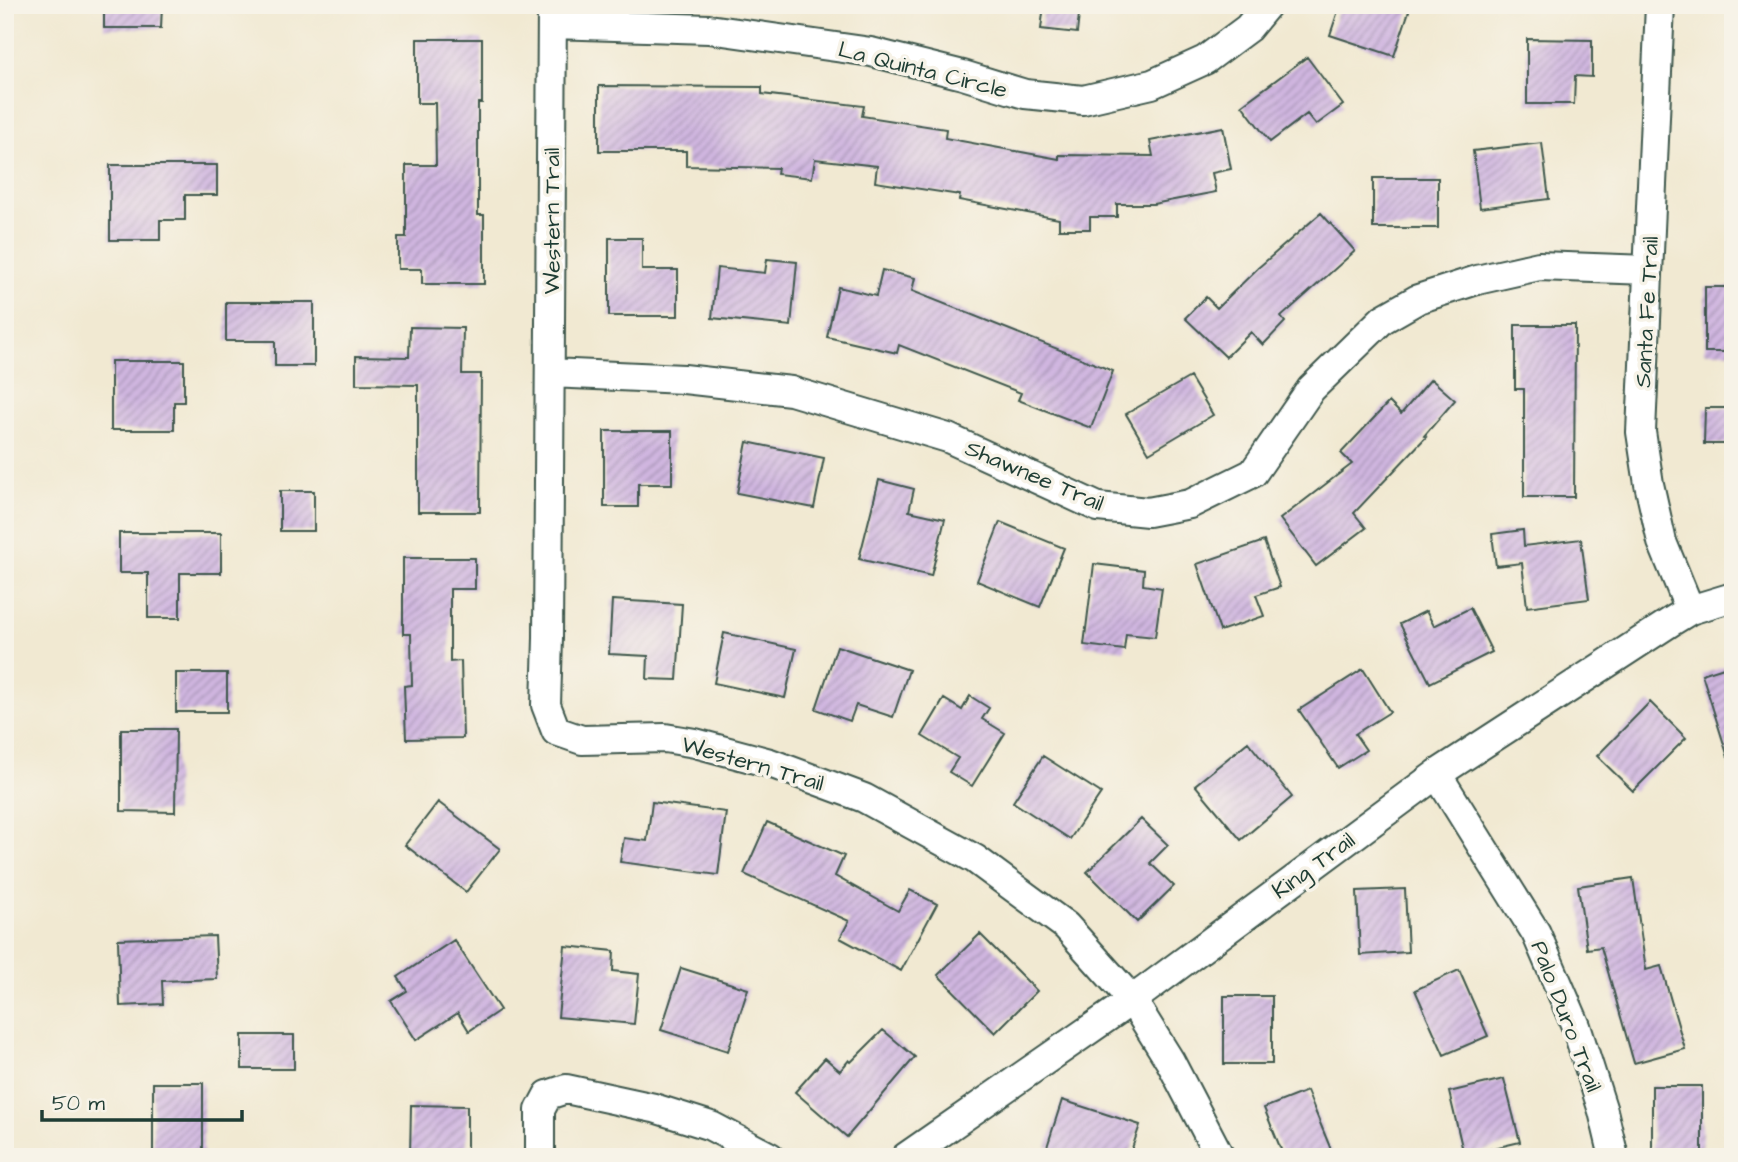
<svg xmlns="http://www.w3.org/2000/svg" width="1738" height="1162" font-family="'Architects Daughter',sans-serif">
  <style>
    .building { fill: url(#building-hatch) }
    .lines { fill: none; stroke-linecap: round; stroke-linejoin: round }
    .street-casing { stroke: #3e574c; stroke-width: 32 }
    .street { stroke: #fff; stroke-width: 28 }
    .labels { text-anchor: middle; stroke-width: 7; stroke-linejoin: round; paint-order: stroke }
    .street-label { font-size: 23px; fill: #1f3d34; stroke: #f7f3e8 }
  </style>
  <defs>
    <pattern id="building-hatch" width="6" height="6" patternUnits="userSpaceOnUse" patternTransform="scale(1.75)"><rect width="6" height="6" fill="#d0b6e0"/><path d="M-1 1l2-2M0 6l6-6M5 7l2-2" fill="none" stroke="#a895b6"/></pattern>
  </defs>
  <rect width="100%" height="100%" fill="#f7f3e8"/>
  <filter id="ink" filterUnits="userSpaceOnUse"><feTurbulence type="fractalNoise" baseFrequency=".0143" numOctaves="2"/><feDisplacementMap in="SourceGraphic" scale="14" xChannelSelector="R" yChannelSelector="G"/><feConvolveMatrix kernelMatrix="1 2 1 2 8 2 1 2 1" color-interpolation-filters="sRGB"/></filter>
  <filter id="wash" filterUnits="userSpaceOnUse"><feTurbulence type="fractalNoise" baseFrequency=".00686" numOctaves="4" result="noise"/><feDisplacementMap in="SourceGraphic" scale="28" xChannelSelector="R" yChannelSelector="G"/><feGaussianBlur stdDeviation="1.57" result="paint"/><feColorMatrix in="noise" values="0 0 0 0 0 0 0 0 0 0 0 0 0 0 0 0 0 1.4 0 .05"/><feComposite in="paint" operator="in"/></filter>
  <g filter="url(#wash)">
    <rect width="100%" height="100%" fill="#f1e9d2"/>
    <g id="blocks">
      <!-- building -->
      <path class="building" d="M 104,5 L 162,5 L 161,28 L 104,28 Z
        M 1044,5 L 1080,5 L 1077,33 L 1041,29 Z
        M 1340,5 L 1411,5 L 1394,56 L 1330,35 Z
        M 417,39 L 482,39 L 482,103 L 478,103 L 478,215 L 484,215 L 484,284 L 422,284 L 422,269 L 398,269 L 398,237 L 406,237 L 406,165 L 436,165 L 435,103 L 417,103 Z
        M 1527,39 L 1592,40 L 1592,77 L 1575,76 L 1574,104 L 1527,104 Z
        M 1307,57 L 1343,105 L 1316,125 L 1307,114 L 1270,142 L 1242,105 Z
        M 599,86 L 762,87 L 762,94 L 864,106 L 862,116 L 946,129 L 945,138 L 1059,159 L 1059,155 L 1153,156 L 1150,141 L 1223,127 L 1231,169 L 1212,173 L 1216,192 L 1153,204 L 1117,204 L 1117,217 L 1090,217 L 1090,229 L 1059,229 L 1059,219 L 959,200 L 960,195 L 875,182 L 877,166 L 815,159 L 812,178 L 777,174 L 778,168 L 686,166 L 686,151 L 599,151 Z
        M 1542,143 L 1549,199 L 1480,208 L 1473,151 Z
        M 110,165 L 217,165 L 217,195 L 185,195 L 185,220 L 160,220 L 160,240 L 110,240 Z
        M 1373,178 L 1438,178 L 1438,228 L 1373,228 Z
        M 1321,213 L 1355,251 L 1281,317 L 1285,322 L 1263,345 L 1251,332 L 1226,357 L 1185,318 L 1206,297 L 1217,308 L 1258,268 Z
        M 609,238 L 642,238 L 642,270 L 678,270 L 678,316 L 609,316 Z
        M 767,259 L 797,262 L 791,326 L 712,318 L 717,268 L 765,273 Z
        M 882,270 L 915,278 L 912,291 L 1113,371 L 1091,428 L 1018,400 L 1021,393 L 899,345 L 897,353 L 827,337 L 838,287 L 876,296 Z
        M 1705,287 L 1733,287 L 1733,352 L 1705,352 Z
        M 226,302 L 314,302 L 314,366 L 275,366 L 275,341 L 226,341 Z
        M 1515,325 L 1575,325 L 1574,497 L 1524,497 L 1524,389 L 1515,389 Z
        M 410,327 L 463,328 L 462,374 L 481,374 L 480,512 L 418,512 L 418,385 L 356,384 L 356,356 L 409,357 Z
        M 111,361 L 184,361 L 184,402 L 174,402 L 174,430 L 111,430 Z
        M 1190,377 L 1213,415 L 1149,453 L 1126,414 Z
        M 1431,379 L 1455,400 L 1424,436 L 1426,437 L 1354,513 L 1366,528 L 1316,566 L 1280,519 L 1352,464 L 1341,453 L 1389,402 L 1401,414 Z
        M 1705,408 L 1733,408 L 1733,444 L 1704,444 Z
        M 604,431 L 672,431 L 672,484 L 638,484 L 638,507 L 604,507 Z
        M 747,442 L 824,458 L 814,508 L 737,493 Z
        M 879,480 L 914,489 L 909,511 L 945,519 L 931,576 L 859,559 Z
        M 280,491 L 314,491 L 314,531 L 280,531 Z
        M 1000,522 L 1064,548 L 1040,607 L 977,581 Z
        M 1523,530 L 1524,546 L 1581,539 L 1589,599 L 1527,607 L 1522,563 L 1496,566 L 1492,534 Z
        M 119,533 L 221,533 L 221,573 L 180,573 L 180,618 L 148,618 L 148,573 L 119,573 Z
        M 1264,541 L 1280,587 L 1256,595 L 1264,616 L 1220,631 L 1197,564 Z
        M 403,558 L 475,558 L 475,589 L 450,589 L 450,662 L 461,661 L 463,738 L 406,739 L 404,686 L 412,685 L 411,634 L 403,634 Z
        M 1094,564 L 1144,570 L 1143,585 L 1162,588 L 1155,637 L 1126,634 L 1124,650 L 1084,645 Z
        M 612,600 L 682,604 L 677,680 L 647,679 L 648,656 L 609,654 Z
        M 1470,608 L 1492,652 L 1430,683 L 1400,624 L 1426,611 L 1434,626 Z
        M 724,633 L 796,649 L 785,698 L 714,683 Z
        M 837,646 L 909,670 L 893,717 L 856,705 L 850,721 L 816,709 Z
        M 1733,664 L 1733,756 L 1728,757 L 1702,674 Z
        M 1363,669 L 1390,712 L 1355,734 L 1366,750 L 1338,768 L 1299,710 Z
        M 176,673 L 227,673 L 227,712 L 176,712 Z
        M 970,696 L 989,708 L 982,719 L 1005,733 L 972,786 L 949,772 L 958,758 L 922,736 L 944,699 L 962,710 Z
        M 1650,702 L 1686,738 L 1633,791 L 1597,756 Z
        M 121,729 L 176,729 L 175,812 L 121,811 Z
        M 1248,742 L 1292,797 L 1241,840 L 1195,785 Z
        M 1043,756 L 1101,793 L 1070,839 L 1013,802 Z
        M 438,802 L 500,849 L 466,892 L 405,845 Z
        M 652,802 L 726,812 L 718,875 L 620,862 L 624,838 L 647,841 Z
        M 1141,819 L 1168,845 L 1150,863 L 1174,886 L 1137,922 L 1087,872 Z
        M 767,822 L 844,856 L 835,876 L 898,911 L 910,890 L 937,904 L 901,971 L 840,938 L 849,921 L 744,874 Z
        M 1633,878 L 1646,970 L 1661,966 L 1685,1049 L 1634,1063 L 1601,947 L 1587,949 L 1578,886 Z
        M 1405,889 L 1408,952 L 1360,955 L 1357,891 Z
        M 980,934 L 1037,991 L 995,1033 L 938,975 Z
        M 215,936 L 217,979 L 162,981 L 163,1004 L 120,1006 L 118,939 Z
        M 454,940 L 500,1010 L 469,1031 L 458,1013 L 416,1040 L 391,1001 L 407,991 L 398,977 Z
        M 565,946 L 614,951 L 613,971 L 639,974 L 634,1024 L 558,1017 Z
        M 681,968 L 748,989 L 728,1051 L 661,1030 Z
        M 1459,970 L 1488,1036 L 1444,1055 L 1415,990 Z
        M 1224,996 L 1272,996 L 1272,1064 L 1224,1064 Z
        M 883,1030 L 915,1057 L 847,1137 L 795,1092 L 825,1058 L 840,1071 L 849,1060 L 851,1062 Z
        M 242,1035 L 294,1035 L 294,1069 L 242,1069 Z
        M 1504,1079 L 1520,1142 L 1464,1155 L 1449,1092 Z
        M 153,1083 L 203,1083 L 203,1157 L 153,1157 Z
        M 1652,1086 L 1702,1086 L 1702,1157 L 1652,1157 Z
        M 1307,1091 L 1334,1157 L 1284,1157 L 1264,1108 Z
        M 1062,1100 L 1140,1125 L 1129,1157 L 1079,1157 L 1047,1147 Z
        M 411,1105 L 467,1106 L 467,1157 L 410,1157 Z"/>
    </g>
  </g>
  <g filter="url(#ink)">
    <use href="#blocks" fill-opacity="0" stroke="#3e574c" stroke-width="2"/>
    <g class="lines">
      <defs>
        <path id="street" d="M 552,5 L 548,638 L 546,705 L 556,731 L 582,740 L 665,738 L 695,743 L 770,763 L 864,798 L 975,859 L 1066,926 L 1132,1000 L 1170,1061 L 1220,1157
          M 1660,5 L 1641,432 L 1649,484 L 1662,542 L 1690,610
          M 552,24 L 709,29 L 871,52 L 963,75 L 1025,94 L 1083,100 L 1152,84 L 1205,60 L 1248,28 L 1267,5
          M 550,373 L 684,379 L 791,391 L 948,438 L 1098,507 L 1148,512 L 1190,504 L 1253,473 L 1311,389 L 1383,319 L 1418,299 L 1477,280 L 1539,266 L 1648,270
          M 1437,774 L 1536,933 L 1576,1026 L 1603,1111 L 1614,1157
          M 540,1157 L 540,1110 L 548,1095 L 566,1089 L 654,1108 L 711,1126 L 770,1157
          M 906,1157 L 1132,1000 L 1437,774 L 1672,621 L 1690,610 L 1733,597"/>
      </defs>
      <!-- street casing -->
      <use href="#street" class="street-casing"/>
      <!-- street -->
      <use href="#street" class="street"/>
    </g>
  </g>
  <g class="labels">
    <!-- street labels -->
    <g class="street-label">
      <text transform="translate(923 69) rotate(14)" y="8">La Quinta Circle</text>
      <text transform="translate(551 221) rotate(-90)" y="8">Western Trail</text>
      <text transform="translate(1646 312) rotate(-87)" y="8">Santa Fe Trail</text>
      <text transform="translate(1035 475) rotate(23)" y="8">Shawnee Trail</text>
      <text transform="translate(753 763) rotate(16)" y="8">Western Trail</text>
      <text transform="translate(1313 865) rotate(-36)" y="8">King Trail</text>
      <text transform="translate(1567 1016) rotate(69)" y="8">Palo Duro Trail</text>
    </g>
  </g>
  <!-- margin -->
  <rect width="1738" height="1162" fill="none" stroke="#f7f3e8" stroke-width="28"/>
  <!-- scale -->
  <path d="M42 1110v10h200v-10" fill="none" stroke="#1f3d34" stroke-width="3.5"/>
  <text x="52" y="1110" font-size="21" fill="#1f3d34" stroke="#f7f3e8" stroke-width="5" paint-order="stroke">50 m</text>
</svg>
